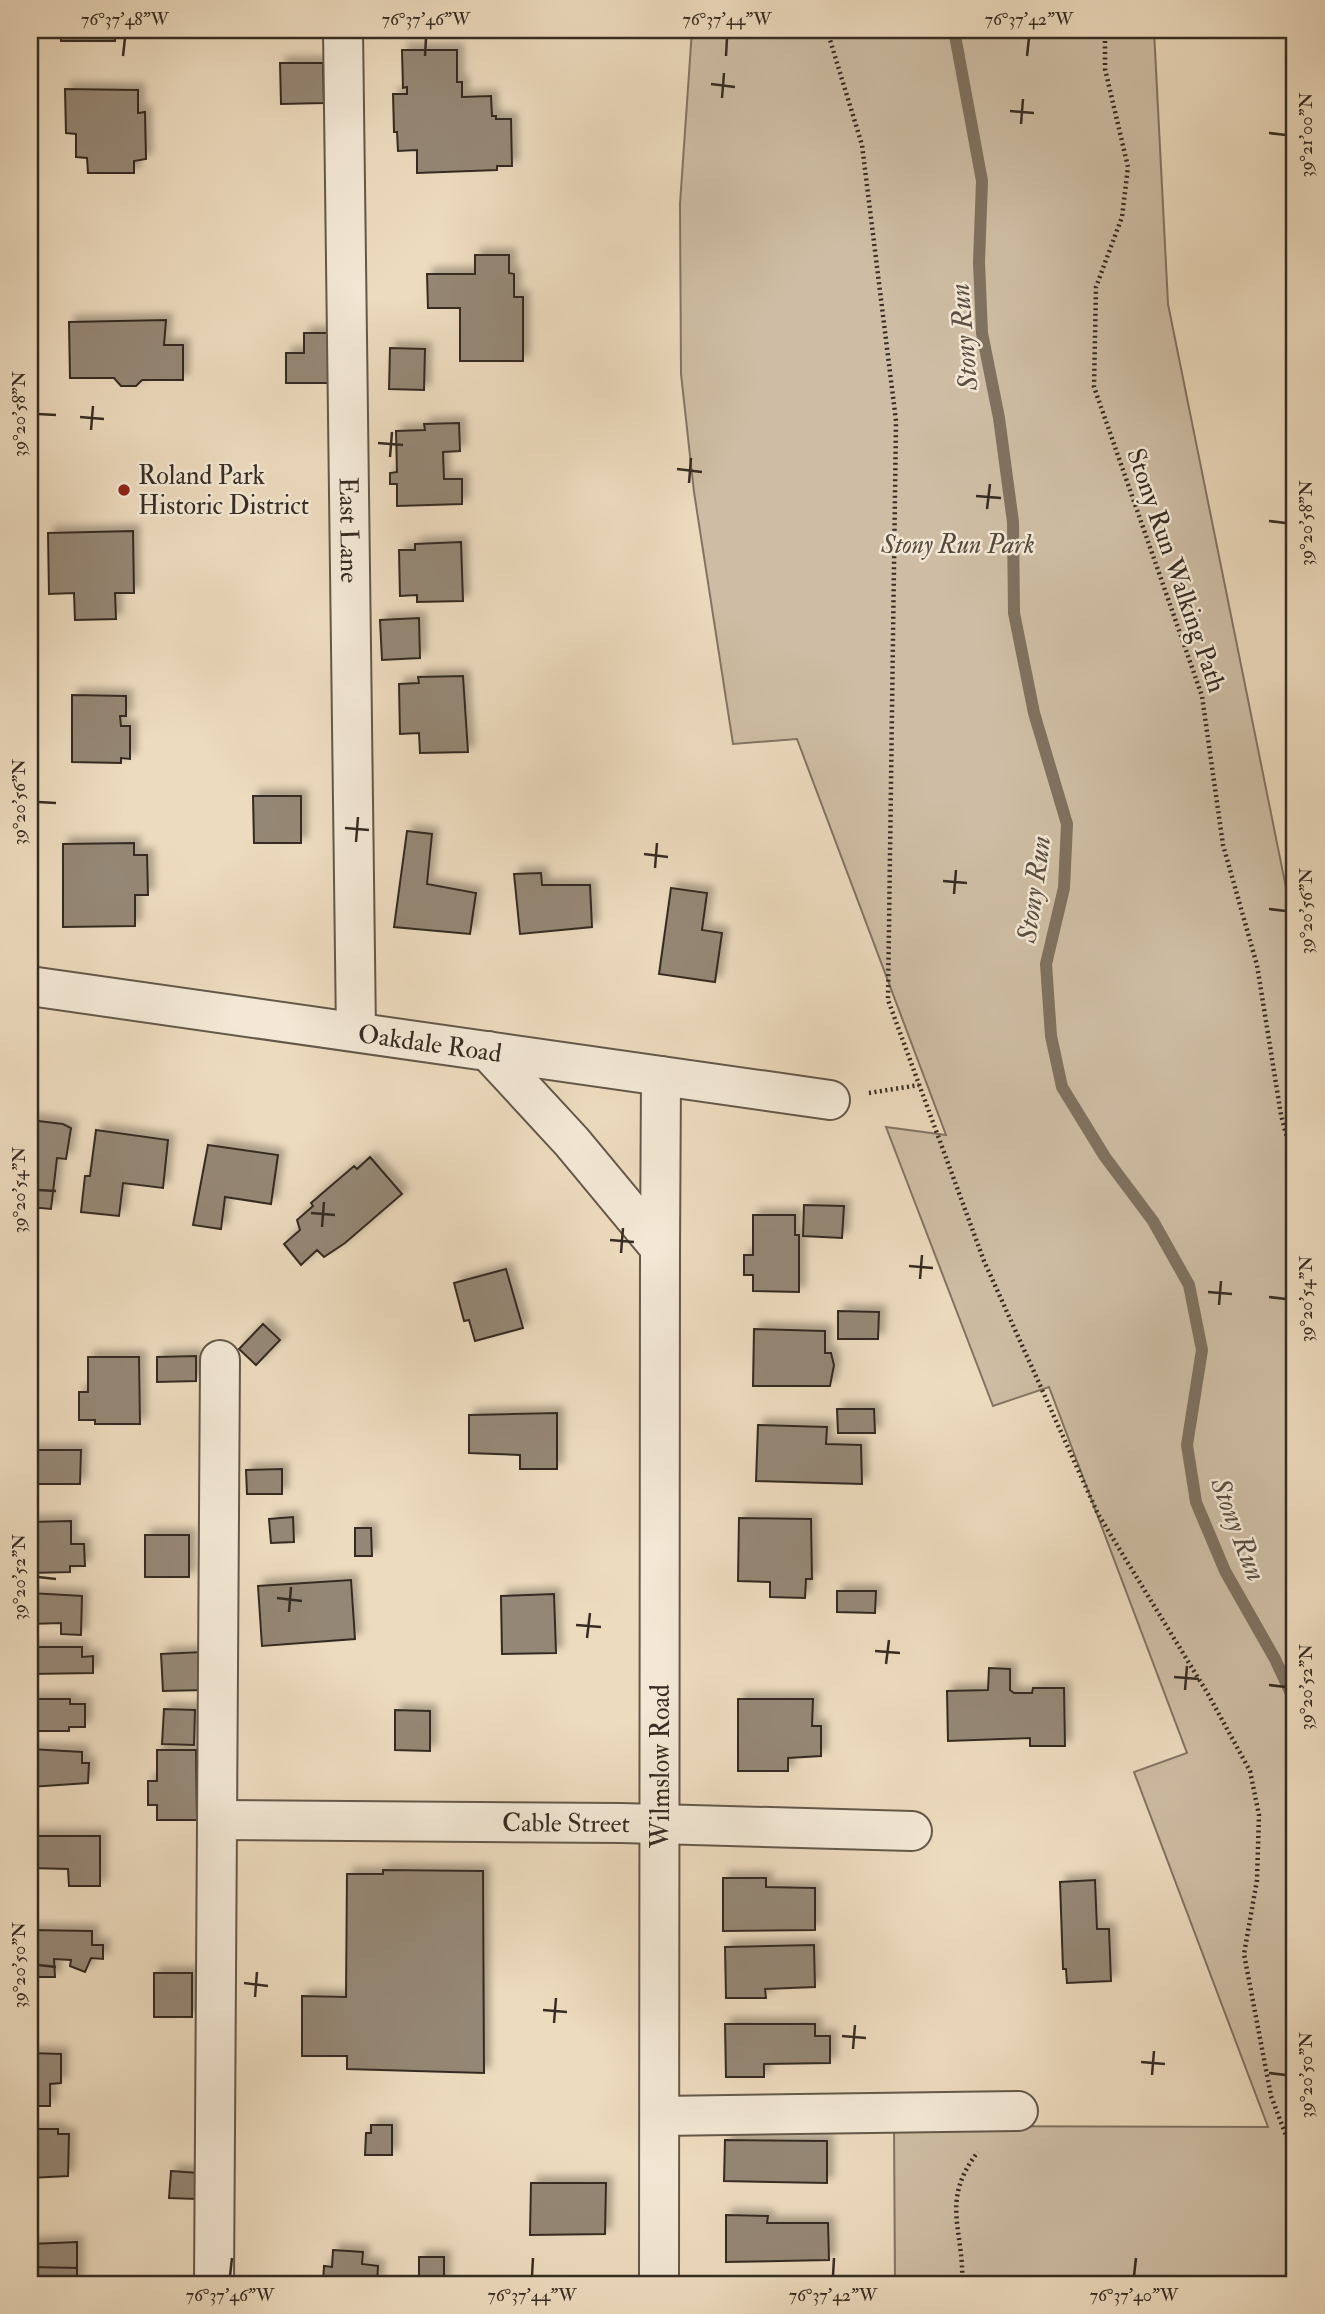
<svg xmlns="http://www.w3.org/2000/svg" width="1325" height="2314" font-family="'IM FELL Double Pica',serif">
  <style>
    .green { fill: #cebda4; stroke: #827464; stroke-width: 2 }
    .lines { fill: none; stroke-linecap: round; stroke-linejoin: round }
    .stream { stroke: #7f7260; stroke-width: 12 }
    .building { fill: #958774; stroke: #362c23; stroke-width: 2; filter: url(#shadow) }
    .minor-casing { stroke: #64584a; stroke-width: 42 }
    .path { stroke: #362c23; stroke-width: 4.5; stroke-dasharray: 2 3.5; stroke-linecap: butt }
    .minor { stroke: #f3e8d5; stroke-width: 38 }
    .ticks { fill: none; stroke: #362c23; stroke-width: 2.5 }
    .poi-dot { fill: #8f2418; stroke: #f3e8d5; stroke-width: 2.5 }
    .labels { text-anchor: middle; stroke-width: 5; stroke-linejoin: round; paint-order: stroke }
    .poi-label { font-size: 26px; fill: #362c23; stroke: #f3e8d5; text-anchor: start }
    .street-label { font-size: 26px; fill: #362c23; stroke: #f3e8d5 }
    .park-label { font-size: 26px; font-style: italic; fill: #54493d; stroke: #f3e8d5 }
    .water-label { font-size: 28px; font-style: italic; fill: #5a4f42; stroke: #f3e8d5 }
    .neatline { fill: none; stroke: #362c23; stroke-width: 2.5 }
    .ticks-label { font-size: 18px; text-anchor: middle; fill: #362c23 }
  </style>
  <defs>
    <filter id="shadow"><feDropShadow dx="6" dy="-6" stdDeviation="3.5" flood-color="#0004"/></filter>
  </defs>
  <rect width="100%" height="100%" fill="#eddbbe"/>
  <filter id="stains"><feTurbulence type="fractalNoise" baseFrequency=".00286" numOctaves="4"/><feColorMatrix values="0 0 0 0 .2 0 0 0 0 .09 0 0 0 0 .02 0 0 0 .5 -.17"/></filter>
  <radialGradient id="worn" r=".72"><stop offset=".6" stop-color="#630" stop-opacity="0"/><stop offset="1" stop-color="#630" stop-opacity=".3"/></radialGradient>
  <!-- green -->
  <path class="green" d="M 692,30 L 1154,30 L 1168,304 L 1295,932 L 1295,2284 L 895,2284 L 894,2126 L 1268,2127 L 1134,1772 L 1187,1753 L 1049,1387 L 993,1406 L 886,1127 L 946,1135 L 797,739 L 733,744 L 694,492 L 681,374 L 680,204 Z"/>
  <g class="lines">
    <!-- stream -->
    <path class="stream" d="M 954,30 L 982,181 L 979,262 L 982,333 L 999,418 L 1013,522 L 1014,613 L 1034,713 L 1067,824 L 1064,888 L 1046,964 L 1051,1036 L 1062,1087 L 1105,1157 L 1153,1221 L 1189,1285 L 1202,1350 L 1187,1445 L 1196,1502 L 1225,1571 L 1275,1659 L 1295,1702"/>
  </g>
  <!-- building -->
  <path class="building" d="M 61,30 L 165,30 L 115,31 L 115,41 L 61,41 Z
    M 402,50 L 457,50 L 457,82 L 462,82 L 462,97 L 491,96 L 492,116 L 496,116 L 496,119 L 511,119 L 512,166 L 497,166 L 497,170 L 417,173 L 417,150 L 398,151 L 397,132 L 394,132 L 393,94 L 407,94 L 407,87 L 403,88 Z
    M 280,63 L 323,63 L 324,103 L 281,104 Z
    M 65,89 L 138,90 L 138,113 L 145,112 L 146,159 L 134,161 L 134,173 L 88,173 L 87,158 L 76,157 L 76,134 L 66,133 Z
    M 475,255 L 509,255 L 509,273 L 514,274 L 514,297 L 523,297 L 523,361 L 460,361 L 460,308 L 428,308 L 427,274 L 475,274 Z
    M 166,320 L 164,345 L 183,345 L 183,380 L 142,380 L 136,386 L 121,386 L 114,378 L 70,378 L 69,322 Z
    M 304,333 L 330,333 L 330,383 L 286,383 L 286,353 L 304,353 Z
    M 390,348 L 425,349 L 424,390 L 389,389 Z
    M 459,423 L 460,451 L 443,452 L 444,479 L 462,479 L 462,504 L 397,506 L 397,484 L 390,484 L 390,473 L 397,472 L 396,431 L 425,430 L 424,424 Z
    M 133,531 L 134,593 L 115,593 L 116,619 L 75,620 L 74,593 L 49,594 L 48,533 Z
    M 461,542 L 463,601 L 417,602 L 417,595 L 400,596 L 399,550 L 415,550 L 415,544 Z
    M 419,618 L 420,658 L 382,660 L 380,620 Z
    M 463,676 L 468,752 L 420,753 L 419,733 L 400,734 L 399,684 L 419,683 L 418,677 Z
    M 72,695 L 126,696 L 126,716 L 120,716 L 121,726 L 130,726 L 130,759 L 121,758 L 121,763 L 72,762 Z
    M 253,796 L 301,796 L 301,843 L 254,843 Z
    M 407,831 L 432,834 L 427,884 L 476,893 L 470,934 L 394,927 Z
    M 134,843 L 134,855 L 147,855 L 148,895 L 135,895 L 135,926 L 63,927 L 63,844 Z
    M 541,873 L 542,885 L 590,885 L 592,927 L 520,934 L 514,874 Z
    M 671,888 L 707,893 L 702,930 L 722,933 L 715,982 L 659,974 Z
    M 30,1120 L 63,1124 L 71,1128 L 66,1159 L 57,1158 L 51,1209 L 30,1207 Z
    M 96,1130 L 168,1140 L 163,1188 L 123,1183 L 119,1216 L 81,1212 L 85,1176 L 90,1176 Z
    M 208,1145 L 278,1155 L 271,1204 L 225,1197 L 221,1229 L 193,1225 Z
    M 370,1157 L 402,1194 L 345,1243 L 324,1257 L 317,1250 L 301,1265 L 284,1244 L 300,1230 L 297,1220 L 313,1206 L 311,1203 L 354,1166 L 357,1169 Z
    M 804,1205 L 844,1206 L 842,1238 L 803,1236 Z
    M 753,1215 L 795,1215 L 795,1235 L 799,1235 L 799,1292 L 753,1291 L 753,1275 L 744,1275 L 744,1255 L 753,1255 Z
    M 506,1269 L 523,1328 L 475,1341 L 469,1320 L 464,1321 L 454,1283 Z
    M 838,1311 L 879,1312 L 878,1339 L 838,1339 Z
    M 263,1324 L 280,1340 L 256,1365 L 239,1349 Z
    M 754,1329 L 825,1331 L 825,1353 L 831,1353 L 834,1365 L 830,1386 L 753,1386 Z
    M 196,1356 L 196,1381 L 157,1382 L 157,1357 Z
    M 88,1357 L 139,1357 L 140,1424 L 95,1424 L 95,1420 L 79,1420 L 79,1392 L 88,1392 Z
    M 837,1409 L 874,1409 L 875,1433 L 838,1433 Z
    M 557,1413 L 557,1469 L 520,1469 L 520,1455 L 469,1453 L 469,1415 Z
    M 758,1425 L 827,1427 L 826,1444 L 861,1445 L 862,1484 L 756,1481 Z
    M 30,1450 L 81,1450 L 80,1484 L 30,1484 Z
    M 282,1469 L 282,1494 L 247,1494 L 246,1470 Z
    M 293,1517 L 294,1542 L 271,1543 L 269,1519 Z
    M 739,1518 L 811,1519 L 812,1579 L 806,1579 L 805,1598 L 770,1597 L 770,1582 L 738,1581 Z
    M 71,1521 L 71,1544 L 84,1544 L 85,1566 L 70,1566 L 70,1572 L 30,1573 L 30,1522 Z
    M 355,1528 L 371,1528 L 372,1556 L 355,1556 Z
    M 145,1535 L 189,1535 L 189,1577 L 145,1577 Z
    M 351,1580 L 355,1639 L 262,1646 L 258,1586 Z
    M 837,1591 L 876,1591 L 875,1613 L 837,1612 Z
    M 30,1593 L 82,1596 L 81,1635 L 61,1634 L 61,1623 L 30,1624 Z
    M 554,1594 L 556,1653 L 502,1654 L 501,1596 Z
    M 30,1647 L 82,1647 L 82,1657 L 93,1656 L 93,1673 L 30,1674 Z
    M 202,1652 L 204,1690 L 163,1691 L 161,1654 Z
    M 989,1668 L 1010,1669 L 1010,1690 L 1014,1693 L 1032,1693 L 1033,1688 L 1064,1688 L 1065,1746 L 1030,1746 L 1030,1738 L 948,1741 L 947,1691 L 988,1690 Z
    M 30,1699 L 70,1699 L 70,1704 L 85,1704 L 85,1727 L 69,1727 L 69,1731 L 30,1731 Z
    M 738,1699 L 813,1699 L 812,1726 L 821,1726 L 821,1756 L 788,1758 L 788,1771 L 738,1771 Z
    M 164,1709 L 195,1710 L 194,1745 L 162,1744 Z
    M 395,1710 L 430,1711 L 430,1751 L 395,1750 Z
    M 30,1749 L 82,1752 L 82,1763 L 89,1763 L 88,1783 L 30,1787 Z
    M 157,1750 L 196,1750 L 197,1820 L 157,1820 L 157,1805 L 148,1805 L 148,1781 L 157,1781 Z
    M 30,1836 L 100,1836 L 100,1886 L 69,1886 L 68,1869 L 30,1868 Z
    M 383,1870 L 483,1871 L 484,2073 L 347,2069 L 347,2056 L 302,2056 L 302,1996 L 346,1997 L 347,1874 L 383,1874 Z
    M 723,1878 L 766,1878 L 766,1887 L 815,1888 L 815,1930 L 723,1931 Z
    M 1095,1880 L 1097,1929 L 1109,1929 L 1111,1981 L 1067,1983 L 1066,1969 L 1063,1969 L 1060,1882 Z
    M 30,1930 L 92,1931 L 92,1945 L 103,1945 L 103,1959 L 91,1958 L 85,1972 L 70,1966 L 71,1960 L 54,1959 L 55,1977 L 30,1977 Z
    M 814,1945 L 815,1987 L 765,1989 L 766,1998 L 726,1998 L 725,1947 Z
    M 154,1973 L 192,1973 L 192,2017 L 154,2017 Z
    M 725,2024 L 815,2024 L 815,2036 L 830,2036 L 830,2063 L 764,2064 L 764,2077 L 726,2077 Z
    M 30,2053 L 61,2054 L 61,2083 L 50,2084 L 50,2106 L 30,2106 Z
    M 371,2125 L 392,2125 L 392,2155 L 365,2155 L 366,2133 L 371,2133 Z
    M 30,2129 L 58,2129 L 58,2134 L 69,2134 L 68,2176 L 30,2178 Z
    M 725,2140 L 827,2141 L 827,2183 L 724,2181 Z
    M 171,2171 L 199,2173 L 197,2199 L 169,2198 Z
    M 531,2183 L 606,2183 L 605,2234 L 530,2235 Z
    M 726,2215 L 768,2216 L 767,2223 L 828,2223 L 829,2260 L 726,2262 Z
    M 77,2242 L 77,2268 L 30,2267 L 30,2244 Z
    M 333,2250 L 363,2252 L 362,2264 L 378,2266 L 377,2284 L 323,2284 L 324,2266 L 332,2267 Z
    M 419,2257 L 444,2257 L 444,2284 L 419,2284 Z
    M 30,2267 L 77,2268 L 77,2284 L 30,2284 Z"/>
  <g class="lines">
    <defs>
      <g id="minor">
        <path id="s1" d="M 343,30 L 356,1032"/>
        <path id="s2" d="M 30,986 L 830,1100"/>
        <path d="M 488,1051 L 572,1142 L 660,1248 L 659,2284"/>
        <path d="M 660,1248 L 661,1076"/>
        <path id="s3" d="M 220,1820 L 621,1823 L 912,1831"/>
        <path d="M 660,2116 L 1018,2111"/>
        <path d="M 214,2284 L 220,1360"/>
      </g>
    </defs>
    <!-- minor casing -->
    <use href="#minor" class="minor-casing"/>
    <!-- path -->
    <path class="path" d="M 827,30 L 862,145 L 896,421 L 888,1000 L 984,1261 L 1098,1514 L 1208,1694 L 1250,1771 L 1259,1815 L 1257,1880 L 1244,1954 L 1271,2096 L 1295,2159
      M 1105,30 L 1105,69 L 1128,167 L 1122,217 L 1096,287 L 1094,387 L 1202,696 L 1223,845 L 1257,965 L 1281,1115 L 1295,1167
      M 869,1093 L 919,1085
      M 962,2284 C 965,2232 939,2201 978,2152"/>
    <!-- minor -->
    <use href="#minor" class="minor"/>
  </g>
  <!-- ticks -->
  <path class="ticks" d="M 123,56 L 125,38M 425,56 L 426,38M 726,56 L 727,38M 1027,56 L 1029,38M 711,84 L 735,87M 722,98 L 724,73M 1010,111 L 1034,113M 1021,124 L 1023,99M 1269,133 L 1286,135M 38,414 L 56,415M 80,417 L 104,419M 91,430 L 93,406M 378,443 L 403,445M 390,457 L 392,432M 677,469 L 702,472M 689,483 L 691,458M 976,496 L 1001,498M 987,509 L 990,484M 1269,521 L 1286,523M 38,802 L 56,803M 345,828 L 369,830M 356,842 L 358,817M 644,854 L 668,857M 655,868 L 657,843M 943,881 L 967,883M 954,894 L 956,870M 1269,909 L 1286,911M 38,1190 L 56,1191M 311,1213 L 335,1215M 322,1227 L 324,1202M 610,1240 L 634,1242M 621,1253 L 623,1228M 909,1266 L 933,1268M 920,1279 L 922,1255M 1208,1292 L 1232,1294M 1269,1297 L 1286,1299M 1219,1305 L 1221,1281M 38,1577 L 56,1579M 277,1598 L 302,1601M 289,1612 L 291,1587M 576,1625 L 601,1627M 587,1638 L 590,1613M 875,1651 L 900,1653M 886,1664 L 889,1640M 1174,1677 L 1199,1679M 1269,1685 L 1286,1687M 1185,1690 L 1187,1666M 38,1965 L 56,1967M 244,1983 L 268,1986M 255,1997 L 257,1972M 543,2010 L 567,2012M 554,2023 L 556,1998M 842,2036 L 866,2038M 853,2049 L 855,2025M 1141,2062 L 1165,2064M 1269,2073 L 1286,2075M 1152,2075 L 1154,2051M 230,2276 L 232,2258M 532,2276 L 533,2258M 833,2276 L 834,2258M 1134,2276 L 1136,2258"/>
  <!-- markers -->
  <circle class="poi-dot" cx="124" cy="490" r="7"/>
  <g class="labels">
    <!-- poi labels -->
    <g class="poi-label">
      <text x="138" y="484">Roland Park<tspan x="138" dy="30">Historic District</tspan></text>
    </g>
    <!-- street labels -->
    <g class="street-label">
      <text dy="9" stroke="none"><textPath href="#s1" startOffset="500">East Lane</textPath></text>
      <text transform="translate(1177 570) rotate(71)" y="9">Stony Run Walking Path</text>
      <text dy="9" stroke="none"><textPath href="#s2" startOffset="404">Oakdale Road</textPath></text>
      <text transform="translate(660 1766) rotate(-90)" y="9">Wilmslow Road</text>
      <text dy="9" stroke="none"><textPath href="#s3" startOffset="346">Cable Street</textPath></text>
    </g>
    <!-- park labels -->
    <g class="park-label">
      <text x="958" y="553">Stony Run Park</text>
    </g>
    <!-- water labels -->
    <g class="water-label">
      <text transform="translate(963 337) rotate(-95)" y="10">Stony Run</text>
      <text transform="translate(1033 889) rotate(-82)" y="10">Stony Run</text>
      <text transform="translate(1239 1529) rotate(69)" y="10">Stony Run</text>
    </g>
  </g>
  <!-- margin -->
  <rect width="1325" height="2314" fill="none" stroke="#eddbbe" stroke-width="77"/>
  <rect x="38" y="38" width="1248" height="2238" class="neatline"/>
  <g class="ticks-label">
    <text x="125" y="25">76°37'48"W</text>
    <text x="426" y="25">76°37'46"W</text>
    <text x="727" y="25">76°37'44"W</text>
    <text x="1029" y="25">76°37'42"W</text>
    <text transform="translate(1306 135) rotate(-90)" y="6">39°21'00"N</text>
    <text transform="translate(19 414) rotate(-90)" y="6">39°20'58"N</text>
    <text transform="translate(1306 523) rotate(-90)" y="6">39°20'58"N</text>
    <text transform="translate(19 802) rotate(-90)" y="6">39°20'56"N</text>
    <text transform="translate(1306 911) rotate(-90)" y="6">39°20'56"N</text>
    <text transform="translate(19 1190) rotate(-90)" y="6">39°20'54"N</text>
    <text transform="translate(1306 1299) rotate(-90)" y="6">39°20'54"N</text>
    <text transform="translate(19 1577) rotate(-90)" y="6">39°20'52"N</text>
    <text transform="translate(1306 1687) rotate(-90)" y="6">39°20'52"N</text>
    <text transform="translate(19 1965) rotate(-90)" y="6">39°20'50"N</text>
    <text transform="translate(1306 2075) rotate(-90)" y="6">39°20'50"N</text>
    <text x="230" y="2301">76°37'46"W</text>
    <text x="532" y="2301">76°37'44"W</text>
    <text x="833" y="2301">76°37'42"W</text>
    <text x="1134" y="2301">76°37'40"W</text>
  </g>
  <rect width="100%" height="100%" filter="url(#stains)"/>
  <rect width="100%" height="100%" fill="url(#worn)"/>
</svg>
